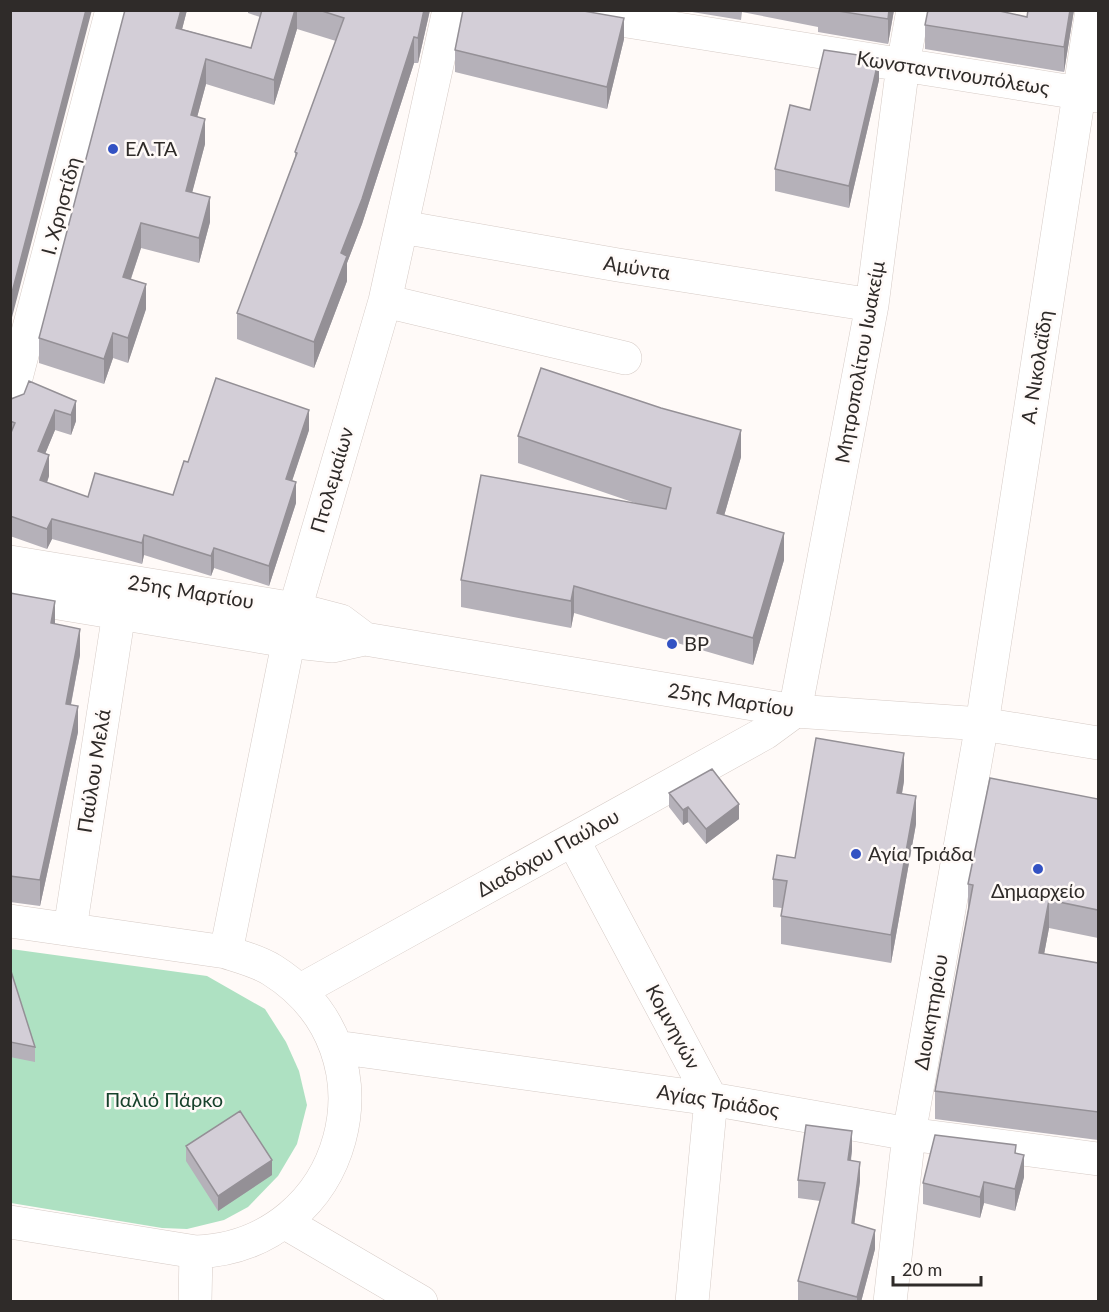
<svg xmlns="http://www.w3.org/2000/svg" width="1109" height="1312" font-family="Lato,sans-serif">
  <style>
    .green { fill: #aee1c2 }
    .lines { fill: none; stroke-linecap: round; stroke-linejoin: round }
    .minor-casing { stroke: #d6cbc6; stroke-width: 34 }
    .major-casing { stroke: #d6cbc6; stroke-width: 34 }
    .minor { stroke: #fff; stroke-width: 33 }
    .major { stroke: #fff; stroke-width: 33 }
    .wall { fill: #b5b1b9 }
    .shaded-wall { fill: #949096 }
    .building { fill: #d3ced7; stroke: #949096; stroke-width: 1.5 }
    .poi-dot { fill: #3352c3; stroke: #fffaf8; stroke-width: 2 }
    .labels { text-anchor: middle; stroke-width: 5; stroke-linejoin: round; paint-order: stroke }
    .street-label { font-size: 20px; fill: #2f2b29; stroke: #fffaf8 }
    .poi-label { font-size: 20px; fill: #2f2b29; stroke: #fffaf8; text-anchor: start }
    .park-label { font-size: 20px; fill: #17422c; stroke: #fffaf8 }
  </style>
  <rect width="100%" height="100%" fill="#fffaf8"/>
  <!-- green -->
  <path class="green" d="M 11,949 L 207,976 L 265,1009 L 286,1042 L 299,1071 L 307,1105 L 297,1144 L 278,1176 L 248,1207 L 224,1220 L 187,1229 L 162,1228 L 11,1203 Z"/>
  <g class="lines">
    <defs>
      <path id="minor" d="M 558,10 L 1098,96
        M 402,227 L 618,265 L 872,305
        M 385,301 L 625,358
        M 10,401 L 112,10
        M 573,840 L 711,1099 L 692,1302
        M 10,921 L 226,952 C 241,957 258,961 272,970 C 401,1051 348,1246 196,1252 L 10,1222
        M 70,929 L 119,613
        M 226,952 L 295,609 L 385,301 L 449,10
        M 299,991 L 765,733 L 795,711 L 872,305 L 903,65 L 913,10
        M 336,1047 L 711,1099 L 909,1134 L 1098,1159
        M 284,1222 L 421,1302
        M 195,1302 L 196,1252
        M 890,1302 L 909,1134 L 982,724 L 1092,10"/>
      <path id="major" d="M 10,562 L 295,609 L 341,621 L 365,639
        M 10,595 L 287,641 L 333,646 L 365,639 L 795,711 L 982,724 L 1098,743"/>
    </defs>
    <!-- minor casing -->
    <use href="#minor" class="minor-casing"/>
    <!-- major casing -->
    <use href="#major" class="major-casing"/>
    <!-- minor -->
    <use href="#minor" class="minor"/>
    <!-- major -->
    <use href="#major" class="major"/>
  </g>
  <!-- wall -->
  <path class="wall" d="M 125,10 L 187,10 L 182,29 L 251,48 L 260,17 L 248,13 L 248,10 L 430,10 L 418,63 L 414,63 L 362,224 L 347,263 L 347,281 L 314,368 L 237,339 L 237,313 L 295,158 L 295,152 L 336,41 L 297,29 L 274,105 L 206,84 L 197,117 L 205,144 L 192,192 L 210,222 L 199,263 L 141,248 L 131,279 L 146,309 L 128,363 L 113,358 L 104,384 L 39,363 L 39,338 Z
    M 680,10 L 894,10 L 888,44 L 818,32 L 818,27 L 742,12 L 741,20 Z
    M 1074,10 L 1064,72 L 925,49 L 925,25 L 1027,17 Z
    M 624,39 L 607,109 L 455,72 L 455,50 Z
    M 879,80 L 849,208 L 775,191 L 775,169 L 810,110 Z
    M 10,400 L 76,401 L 76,421 L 71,435 L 55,430 L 45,454 L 49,476 L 47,483 L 88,497 L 173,495 L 188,462 L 309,430 L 292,481 L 296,503 L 269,586 L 214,568 L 211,576 L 144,555 L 142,564 L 52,539 L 47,549 L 10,536 Z
    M 518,436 L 741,457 L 724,516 L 784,560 L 753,665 L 574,613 L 571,628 L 461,607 L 461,580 L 641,505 L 518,463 Z
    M 10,593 L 55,624 L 80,655 L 71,705 L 78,732 L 40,906 L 10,902 Z
    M 904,781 L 902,794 L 916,824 L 891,963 L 781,944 L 781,916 L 782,908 L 773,907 L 773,879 L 795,858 Z
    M 669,793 L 739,819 L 706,844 L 688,822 L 683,825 L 669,807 Z
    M 1098,799 L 1098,938 L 1049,928 L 1044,954 L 1098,963 L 1098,1140 L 935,1119 L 935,1091 L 968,910 L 968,884 Z
    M 10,968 L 35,1047 L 35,1062 L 10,1057 Z
    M 186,1146 L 272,1175 L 218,1211 L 186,1161 Z
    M 852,1150 L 851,1161 L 860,1181 L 854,1224 L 875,1249 L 861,1302 L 805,1302 L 798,1300 L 798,1281 L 820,1201 L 798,1198 L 798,1180 Z
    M 1016,1153 L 1024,1177 L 1015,1211 L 984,1203 L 980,1218 L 923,1204 L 923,1183 Z"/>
  <!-- shaded-wall -->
  <path class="shaded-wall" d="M 86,10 L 92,10 L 10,325 L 10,300 Z
    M 181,10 L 187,10 L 176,53 L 176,28 Z
    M 295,10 L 297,10 L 297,29 L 274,105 L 274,80 Z
    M 424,10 L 430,10 L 418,63 L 418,38 Z
    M 889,10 L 894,10 L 888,44 L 888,19 Z
    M 1070,10 L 1074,10 L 1064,72 L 1064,47 Z
    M 624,18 L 624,39 L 607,109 L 607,87 Z
    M 414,37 L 414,63 L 362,224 L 347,263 L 347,281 L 314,368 L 314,342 L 341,253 Z
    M 879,58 L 879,80 L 849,208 L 849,186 Z
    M 206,59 L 206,84 L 191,140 L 191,115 Z
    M 205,119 L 205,144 L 186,216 L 186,191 Z
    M 210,197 L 210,222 L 199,263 L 199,238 Z
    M 141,223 L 141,248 L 123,302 L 123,277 Z
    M 146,284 L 146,309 L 128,363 L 128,338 Z
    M 113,333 L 113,358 L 104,384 L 104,359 Z
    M 76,401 L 76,421 L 71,435 L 71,415 Z
    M 55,410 L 55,430 L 38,471 L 38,451 Z
    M 309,410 L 309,430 L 286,499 L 286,479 Z
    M 741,430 L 741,457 L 717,540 L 717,513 Z
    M 49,455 L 49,476 L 40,501 L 40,480 Z
    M 296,482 L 296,503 L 269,586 L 269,566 Z
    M 52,519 L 52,539 L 47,549 L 47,529 Z
    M 784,533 L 784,560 L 753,665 L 753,638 Z
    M 144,535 L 144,555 L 142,564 L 142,543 Z
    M 214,548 L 214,568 L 211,576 L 211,556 Z
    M 574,586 L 574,613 L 571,628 L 571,601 Z
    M 55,601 L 55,627 L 51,623 Z
    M 80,629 L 80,655 L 66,730 L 66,704 Z
    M 78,706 L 78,732 L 40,906 L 40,880 Z
    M 904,753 L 904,781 L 897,821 L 897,793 Z
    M 916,796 L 916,824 L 891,963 L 891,935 Z
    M 739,804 L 739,819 L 706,844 L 706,829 Z
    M 688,807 L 688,822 L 683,825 L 683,810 Z
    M 1049,900 L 1049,928 L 1039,981 L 1039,953 Z
    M 852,1131 L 852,1150 L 848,1179 L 848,1160 Z
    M 1024,1155 L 1024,1177 L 1015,1211 L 1015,1189 Z
    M 272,1160 L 272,1175 L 218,1211 L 218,1196 Z
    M 860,1162 L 860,1181 L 852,1242 L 852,1223 Z
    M 984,1182 L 984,1203 L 980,1218 L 980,1197 Z
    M 875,1230 L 875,1249 L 861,1302 L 857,1302 L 857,1297 Z"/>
  <!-- building -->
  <path class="building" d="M 10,10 L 86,10 L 10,300 Z
    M 125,10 L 181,10 L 176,28 L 251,48 L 262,10 L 295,10 L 274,80 L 206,59 L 191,115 L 205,119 L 186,191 L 210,197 L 199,238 L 141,223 L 123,277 L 146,284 L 128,338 L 113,333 L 104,359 L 39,338 Z
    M 319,10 L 424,10 L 418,38 L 414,37 L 362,199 L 341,253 L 347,256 L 314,342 L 237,313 L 297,153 L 295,152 L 344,18 Z
    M 463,10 L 578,10 L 624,18 L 607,87 L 455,50 Z
    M 832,10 L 889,10 L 888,19 Z
    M 928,10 L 995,10 L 1027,17 L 1028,10 L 1070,10 L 1064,47 L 925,25 Z
    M 824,50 L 879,58 L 849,186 L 775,169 L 790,105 L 810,110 Z
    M 541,368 L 661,408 L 741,430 L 717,513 L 784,533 L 753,638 L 574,586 L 571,601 L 461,580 L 481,475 L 666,509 L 671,488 L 518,436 Z
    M 216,378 L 309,410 L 286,479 L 296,482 L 269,566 L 214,548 L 211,556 L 144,535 L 142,543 L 52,519 L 47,529 L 10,516 L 10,435 L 15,423 L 10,421 L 10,400 L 11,399 L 24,394 L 29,381 L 76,401 L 71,415 L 55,410 L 38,451 L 49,455 L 40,480 L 88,497 L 95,473 L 173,495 L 184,461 L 188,462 Z
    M 10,593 L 55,601 L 51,623 L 80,629 L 66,704 L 78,706 L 40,880 L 10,876 Z
    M 816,738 L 904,753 L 897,793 L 916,796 L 891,935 L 781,916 L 787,881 L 773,879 L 777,855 L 795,858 Z
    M 712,769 L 739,804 L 706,829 L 688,807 L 683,810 L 669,793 Z
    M 990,778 L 1098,799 L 1098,910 L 1049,900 L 1039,953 L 1098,963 L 1098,1112 L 935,1091 L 973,885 L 968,884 Z
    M 10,968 L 35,1047 L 10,1042 Z
    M 240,1111 L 272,1160 L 218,1196 L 186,1146 Z
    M 806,1125 L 852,1131 L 848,1160 L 860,1162 L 852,1223 L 875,1230 L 857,1297 L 798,1281 L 825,1183 L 798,1180 Z
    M 935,1135 L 1016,1145 L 1015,1153 L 1024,1155 L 1015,1189 L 984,1182 L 980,1197 L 923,1183 Z"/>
  <!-- markers -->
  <g class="poi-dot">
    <circle cx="113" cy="149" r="6"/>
    <circle cx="672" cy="644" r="6"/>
    <circle cx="856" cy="854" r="6"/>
    <circle cx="1038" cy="869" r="6"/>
  </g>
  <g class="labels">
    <!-- street labels -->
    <g class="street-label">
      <text transform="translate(953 73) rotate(9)" y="7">Κωνσταντινουπόλεως</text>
      <text transform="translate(61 206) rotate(-75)" y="7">Ι. Χρηστίδη</text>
      <text transform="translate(637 268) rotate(9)" y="7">Αμύντα</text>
      <text transform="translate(860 362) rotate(-80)" y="7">Μητροπολίτου Ιωακείμ</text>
      <text transform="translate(1037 367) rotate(-81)" y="7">Α. Νικολαΐδη</text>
      <text transform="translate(332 480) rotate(-74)" y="7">Πτολεμαίων</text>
      <text transform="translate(191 592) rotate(9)" y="7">25ης Μαρτίου</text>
      <text transform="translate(731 700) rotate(9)" y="7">25ης Μαρτίου</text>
      <text transform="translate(94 771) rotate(-81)" y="7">Παύλου Μελά</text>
      <text transform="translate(548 853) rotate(-29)" y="7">Διαδόχου Παύλου</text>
      <text transform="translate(931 1012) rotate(-80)" y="7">Διοικητηρίου</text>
      <text transform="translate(673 1027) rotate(62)" y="7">Κομνηνών</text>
      <text transform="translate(718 1101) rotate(9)" y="7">Αγίας Τριάδος</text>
    </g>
    <!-- poi labels -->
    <g class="poi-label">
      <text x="125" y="156">ΕΛ.ΤΑ</text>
      <text x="684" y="651">BP</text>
      <text x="868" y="861">Αγία Τριάδα</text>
      <text x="1038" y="898" text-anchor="middle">Δημαρχείο</text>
    </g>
    <!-- park labels -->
    <g class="park-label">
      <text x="164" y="1107">Παλιό Πάρκο</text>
    </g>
  </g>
  <!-- border -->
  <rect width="1109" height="1312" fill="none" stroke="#2f2b29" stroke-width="24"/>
  <!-- scale -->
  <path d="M893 1276v9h88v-9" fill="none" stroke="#2f2b29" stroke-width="3"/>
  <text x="902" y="1276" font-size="18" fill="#2f2b29" stroke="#fffaf8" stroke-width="4.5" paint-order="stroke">20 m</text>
</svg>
